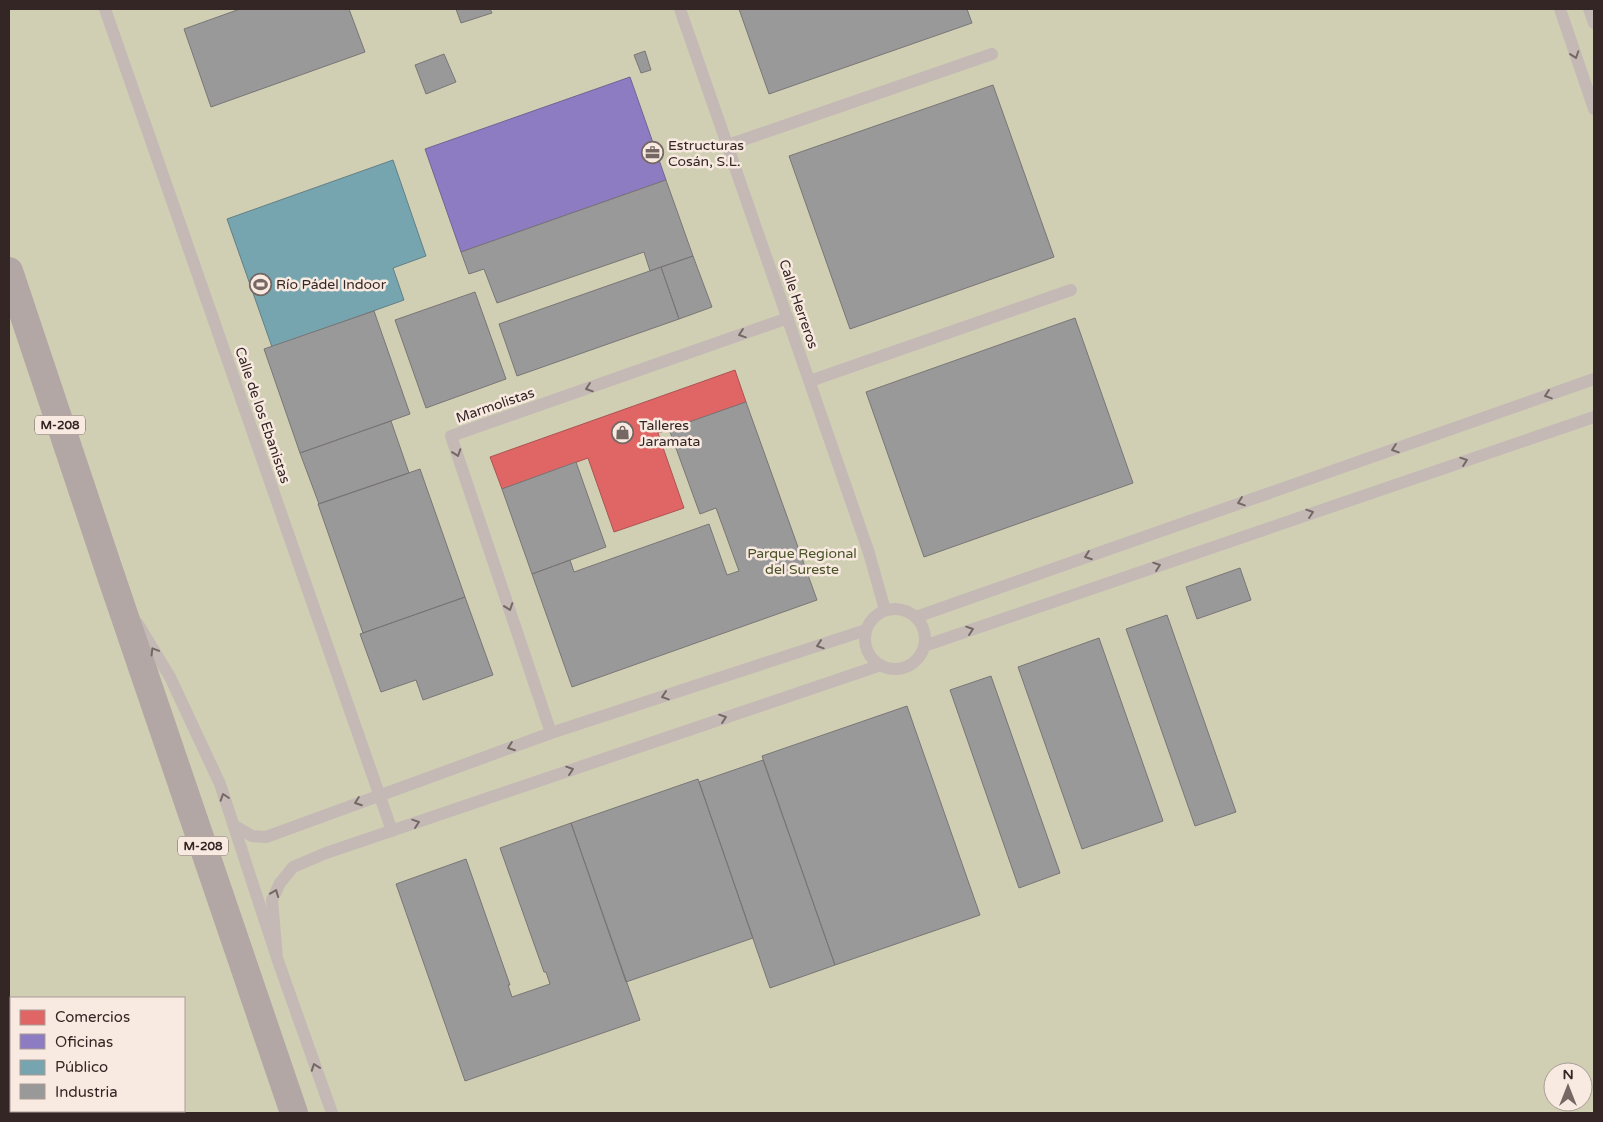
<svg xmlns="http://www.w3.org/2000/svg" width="1603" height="1122" font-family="'Varela Round',sans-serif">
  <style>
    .green { fill: #d0cfb4; fill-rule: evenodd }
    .water { fill: #97bfb7 }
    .shops { fill: #e06666; stroke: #ac5352 }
    .offices { fill: #8e7cc3; stroke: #736293 }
    .public { fill: #76a5af; stroke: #627f85 }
    .industry { fill: #999; stroke: #7a7676 }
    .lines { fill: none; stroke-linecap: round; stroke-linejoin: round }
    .lane { stroke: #c4b9b5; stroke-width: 12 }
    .primary { stroke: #b2a7a4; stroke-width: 28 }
    .oneway { stroke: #746865 }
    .labels { text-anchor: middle; stroke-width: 5; stroke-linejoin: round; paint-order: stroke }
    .shield { fill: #f9eae1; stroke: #6e615d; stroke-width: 1 }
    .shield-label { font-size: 12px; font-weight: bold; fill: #332624 }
    .poi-label { font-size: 14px; fill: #332624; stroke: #f9eae1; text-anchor: start }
    .street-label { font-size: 14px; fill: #332624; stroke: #f9eae1 }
    .park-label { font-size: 14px; fill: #4a5327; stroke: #f9eae1 }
  </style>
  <rect width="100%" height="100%" fill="#ece1db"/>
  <!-- green -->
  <path class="green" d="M 9,9 L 1594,9 L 1594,1113 L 9,1113 ZM 11,998 L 184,998 L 184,1111 L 11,1111 ZM 1553,1072 L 1583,1072 L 1583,1102 L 1553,1102 Z"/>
  <!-- water -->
  <path class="water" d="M 9,1011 L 11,1017 L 11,1111 L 49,1111 L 50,1113 L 9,1113 Z"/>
  <!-- shops -->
  <path class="shops" d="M 735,370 L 746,402 L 658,433 L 684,508 L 614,532 L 588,458 L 502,489 L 490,457 Z"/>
  <!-- offices -->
  <path class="offices" d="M 630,77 L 666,180 L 461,252 L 425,149 Z"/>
  <!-- public -->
  <path class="public" d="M 393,160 L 426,256 L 393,268 L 404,300 L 272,347 L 227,219 Z"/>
  <!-- industry -->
  <path class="industry" d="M 240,9 L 349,9 L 365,52 L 211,107 L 184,29 Z
    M 456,9 L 490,9 L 492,13 L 461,23 Z
    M 739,9 L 967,9 L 972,23 L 769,94 Z
    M 645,51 L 651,70 L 641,73 L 634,55 Z
    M 444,54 L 456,82 L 426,94 L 415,65 Z
    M 993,85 L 1054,257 L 850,329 L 789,156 Z
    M 666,180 L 693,256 L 650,271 L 644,252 L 497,303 L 484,269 L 469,274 L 461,252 Z
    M 693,256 L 712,307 L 679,319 L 661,267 Z
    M 661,267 L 679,319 L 517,376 L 499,324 Z
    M 475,292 L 506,379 L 426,408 L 395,320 Z
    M 374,311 L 410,414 L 300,453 L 264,349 Z
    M 1075,318 L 1133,483 L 924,557 L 866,392 Z
    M 746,402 L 817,600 L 572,687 L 532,574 L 570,560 L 574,572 L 709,524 L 727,575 L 739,571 L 716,508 L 700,514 L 669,429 Z
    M 391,421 L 409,473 L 319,504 L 300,453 Z
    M 576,462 L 606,547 L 532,574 L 502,489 Z
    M 420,469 L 465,597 L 363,633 L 318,504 Z
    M 1240,568 L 1251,600 L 1197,619 L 1186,587 Z
    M 465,597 L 493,675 L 423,700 L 416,680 L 381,692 L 360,634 Z
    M 1167,615 L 1236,812 L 1195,826 L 1126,629 Z
    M 1099,638 L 1163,821 L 1082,849 L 1018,667 Z
    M 991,676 L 1060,873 L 1019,888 L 950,690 Z
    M 907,706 L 980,915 L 835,965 L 762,756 Z
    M 763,760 L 835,965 L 770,988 L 699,782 Z
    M 698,779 L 753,938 L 626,982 L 571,823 Z
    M 571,823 L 640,1020 L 465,1081 L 396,884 L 466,859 L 510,985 L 508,985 L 512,997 L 550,984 L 546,972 L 544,972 L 500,848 Z"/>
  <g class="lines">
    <!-- lane -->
    <path class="lane" d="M 105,9 L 392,831
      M 680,9 L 869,553 L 885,610
      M 1560,9 L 1594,109
      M 1589,9 L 1594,23
      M 728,145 L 992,54
      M 810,381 L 1071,290
      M865 639a30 30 0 1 1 60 0a30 30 0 1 1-60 0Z
      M 916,617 L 1594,379
      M 138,624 L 170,677 L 220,784 L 277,958 L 332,1113
      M 924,646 L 1594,417
      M 551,733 L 451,436 L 788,318
      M 233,825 L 252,836 L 266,837 L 551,733 L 866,630
      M 277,958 L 272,900 L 280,883 L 293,867 L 326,853 L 881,665"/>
    <!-- primary -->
    <path class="primary" d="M 9,271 L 112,579 L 294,1113"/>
  </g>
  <!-- one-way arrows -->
  <defs><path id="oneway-chevron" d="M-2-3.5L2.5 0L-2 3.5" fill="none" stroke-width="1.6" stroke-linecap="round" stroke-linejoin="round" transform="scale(1.25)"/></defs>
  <g class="oneway">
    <use href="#oneway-chevron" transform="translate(1575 55) rotate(71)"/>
    <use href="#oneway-chevron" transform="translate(742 334) rotate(161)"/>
    <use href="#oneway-chevron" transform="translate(589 388) rotate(161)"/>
    <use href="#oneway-chevron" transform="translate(1548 395) rotate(161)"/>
    <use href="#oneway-chevron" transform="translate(1395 449) rotate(161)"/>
    <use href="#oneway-chevron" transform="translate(457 453) rotate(71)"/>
    <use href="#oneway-chevron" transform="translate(1464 461) rotate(-19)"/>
    <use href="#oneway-chevron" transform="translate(1241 502) rotate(161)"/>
    <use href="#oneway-chevron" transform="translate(1310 513) rotate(-19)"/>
    <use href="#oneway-chevron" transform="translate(1088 556) rotate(160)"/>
    <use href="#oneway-chevron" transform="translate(1157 566) rotate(-19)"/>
    <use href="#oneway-chevron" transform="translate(509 607) rotate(71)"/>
    <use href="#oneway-chevron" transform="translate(970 630) rotate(-19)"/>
    <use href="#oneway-chevron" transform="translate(820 645) rotate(162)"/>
    <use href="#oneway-chevron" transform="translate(154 651) rotate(-121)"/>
    <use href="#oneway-chevron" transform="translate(665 696) rotate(162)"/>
    <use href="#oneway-chevron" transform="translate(723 718) rotate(-19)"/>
    <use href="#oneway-chevron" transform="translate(511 747) rotate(160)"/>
    <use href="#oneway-chevron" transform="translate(570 770) rotate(-19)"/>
    <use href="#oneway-chevron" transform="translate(224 797) rotate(-108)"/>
    <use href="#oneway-chevron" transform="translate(358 802) rotate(160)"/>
    <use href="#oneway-chevron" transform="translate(416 823) rotate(-19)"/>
    <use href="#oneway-chevron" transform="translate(275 893) rotate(-68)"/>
    <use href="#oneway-chevron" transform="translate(315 1067) rotate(-110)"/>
  </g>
  <!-- icons -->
  <defs>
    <symbol id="office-ring" viewBox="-11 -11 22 22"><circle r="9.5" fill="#f9eae1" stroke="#746764" stroke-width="1.5"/><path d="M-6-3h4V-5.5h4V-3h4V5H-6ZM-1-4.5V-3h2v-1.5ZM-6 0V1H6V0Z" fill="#746764"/></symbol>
    <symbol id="stadium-ring" viewBox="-11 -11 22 22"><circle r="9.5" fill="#f9eae1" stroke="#746764" stroke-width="1.5"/><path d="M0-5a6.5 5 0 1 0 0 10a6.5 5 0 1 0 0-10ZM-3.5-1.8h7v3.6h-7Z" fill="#746764"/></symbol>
    <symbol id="shop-ring" viewBox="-11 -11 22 22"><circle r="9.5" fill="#f9eae1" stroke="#746764" stroke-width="1.5"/><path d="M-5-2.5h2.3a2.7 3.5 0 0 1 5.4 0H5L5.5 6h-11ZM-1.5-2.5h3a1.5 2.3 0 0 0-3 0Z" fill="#746764"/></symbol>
  </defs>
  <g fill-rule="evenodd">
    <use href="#office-ring" x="640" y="140" width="25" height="25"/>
    <use href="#stadium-ring" x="248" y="272" width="25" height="25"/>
    <use href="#shop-ring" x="610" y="420" width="25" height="25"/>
  </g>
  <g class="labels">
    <!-- shield labels -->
    <g class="shield">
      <rect x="35" y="415.5" width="50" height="19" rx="4"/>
      <rect x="178" y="836.5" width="50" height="19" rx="4"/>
    </g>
    <g class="shield-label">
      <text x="60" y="429">M-208</text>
      <text x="203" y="850">M-208</text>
    </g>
    <!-- poi labels -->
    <g class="poi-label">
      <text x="668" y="150">Estructuras<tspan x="668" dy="16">Cosán, S.L.</tspan></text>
      <text x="276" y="289">Río Pádel Indoor</text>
      <text x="639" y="430">Talleres<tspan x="639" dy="16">Jaramata</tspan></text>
    </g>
    <!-- street labels -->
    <g class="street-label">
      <text transform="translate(799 304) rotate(71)" y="5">Calle Herreros</text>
      <text transform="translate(495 405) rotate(-19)" y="5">Marmolistas</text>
      <text transform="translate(263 415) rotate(71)" y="5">Calle de los Ebanistas</text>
    </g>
    <!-- park labels -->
    <g class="park-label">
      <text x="802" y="558">Parque Regional<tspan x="802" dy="16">del Sureste</tspan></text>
    </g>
  </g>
  <!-- border -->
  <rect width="1603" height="1122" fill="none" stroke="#332624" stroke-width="20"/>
  <!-- legend -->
  <rect x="10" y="997" width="175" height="115" fill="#f9eae1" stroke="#aa9c95"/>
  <rect x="20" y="1010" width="25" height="15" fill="#e06666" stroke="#aa9c95"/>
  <text x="55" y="1022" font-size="15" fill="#332624">Comercios</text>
  <rect x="20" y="1034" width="25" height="15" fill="#8e7cc3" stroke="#aa9c95"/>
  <text x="55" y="1047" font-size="15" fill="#332624">Oficinas</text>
  <rect x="20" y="1060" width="25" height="15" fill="#76a5af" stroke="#aa9c95"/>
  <text x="55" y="1072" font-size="15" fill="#332624">Público</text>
  <rect x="20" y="1084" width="25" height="15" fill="#999999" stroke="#aa9c95"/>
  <text x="55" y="1097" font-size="15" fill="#332624">Industria</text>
  <!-- north arrow -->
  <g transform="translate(1568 1087)"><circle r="24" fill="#f9eae1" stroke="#aa9c95"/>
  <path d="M0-4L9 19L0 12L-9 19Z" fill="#746764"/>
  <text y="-8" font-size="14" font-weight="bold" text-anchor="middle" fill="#332624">N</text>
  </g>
</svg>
